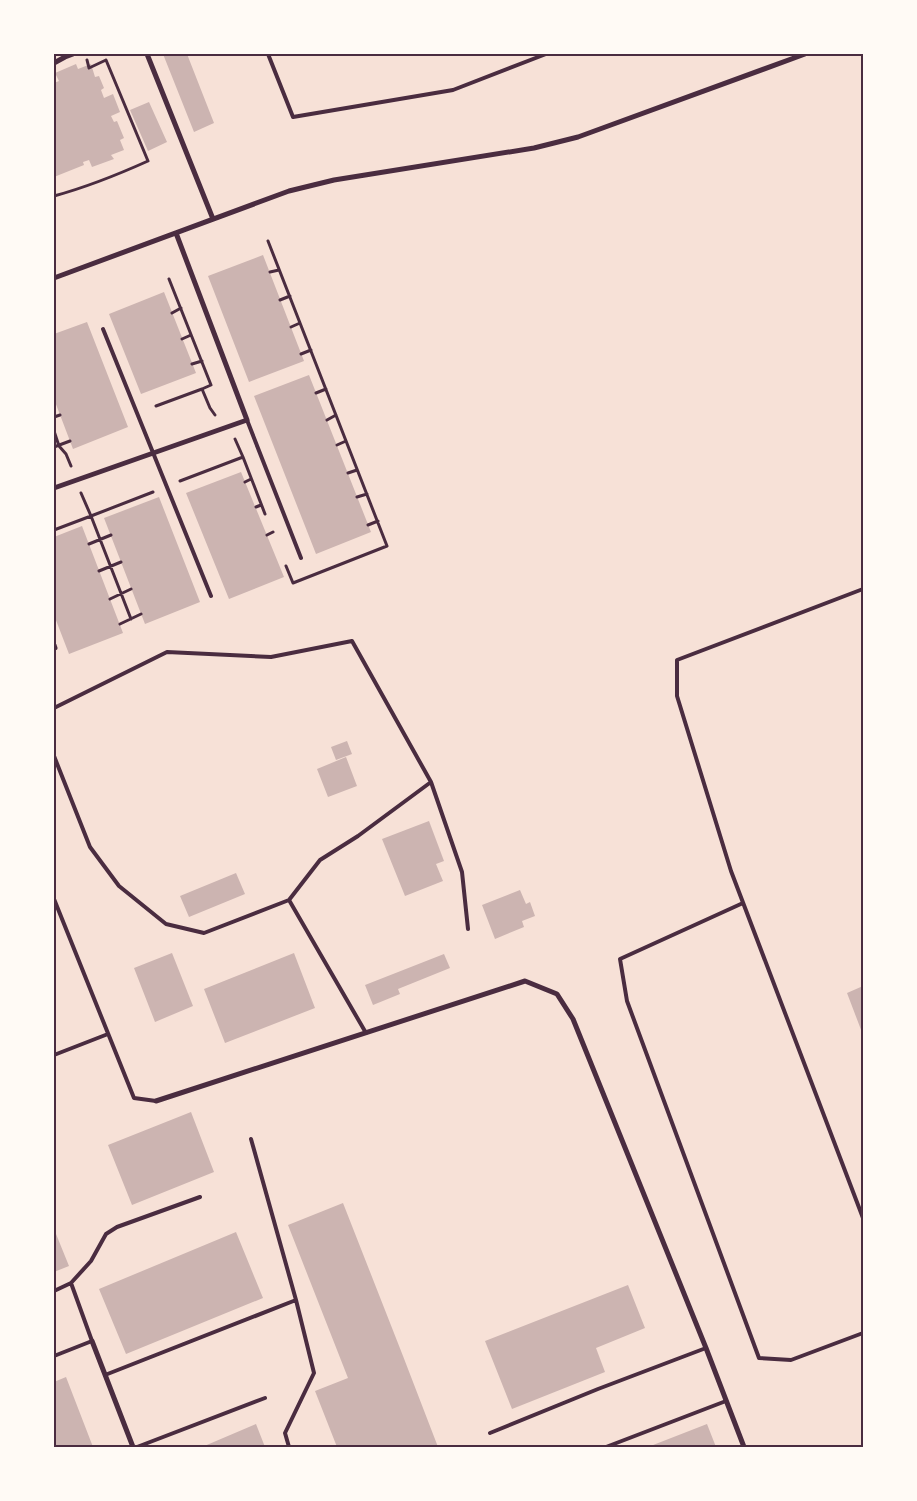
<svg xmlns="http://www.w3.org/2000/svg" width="917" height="1501" font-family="Helvetica,sans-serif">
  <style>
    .building { fill: #ccb4b1 }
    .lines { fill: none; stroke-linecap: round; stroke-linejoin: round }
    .path { stroke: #4a2c40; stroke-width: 3 }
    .service { stroke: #4a2c40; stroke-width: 4 }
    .minor { stroke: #4a2c40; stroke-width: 5 }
    .neatline { fill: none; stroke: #4a2c40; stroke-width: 2 }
  </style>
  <rect width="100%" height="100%" fill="#f7e1d7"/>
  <!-- building -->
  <path class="building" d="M 163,54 L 187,54 L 214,123 L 194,132 Z
    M 76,64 L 78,69 L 91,64 L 95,77 L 99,76 L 104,88 L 101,90 L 104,98 L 113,94 L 120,112 L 111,116 L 114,122 L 117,121 L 124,138 L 120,140 L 124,150 L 111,155 L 114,159 L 92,167 L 89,160 L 83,162 L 84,165 L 54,177 L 54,83 L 59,81 L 55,73 Z
    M 149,102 L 167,142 L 148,151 L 130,110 Z
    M 263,255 L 304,361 L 249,382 L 208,276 Z
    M 164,292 L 196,373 L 141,394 L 109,314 Z
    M 87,322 L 128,427 L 73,449 L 54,399 L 54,334 Z
    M 309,375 L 371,532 L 316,554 L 254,396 Z
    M 241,472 L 284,577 L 229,599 L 186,493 Z
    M 159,497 L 200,602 L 145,624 L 104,518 Z
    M 82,526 L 123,633 L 69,654 L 54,615 L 54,537 Z
    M 347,741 L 352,754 L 336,760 L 331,747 Z
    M 346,757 L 357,786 L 328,797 L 317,769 Z
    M 429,821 L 444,861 L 436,864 L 443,881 L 405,896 L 382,839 Z
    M 236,873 L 245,894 L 189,917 L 180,896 Z
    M 520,890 L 526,904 L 530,902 L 535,916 L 522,921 L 524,927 L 495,939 L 482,905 Z
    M 172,953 L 193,1006 L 155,1022 L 134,968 Z
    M 294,953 L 315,1008 L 225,1043 L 204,989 Z
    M 444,954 L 450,968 L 398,989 L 400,994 L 373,1005 L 365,985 Z
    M 863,986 L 863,1035 L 847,993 Z
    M 191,1112 L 214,1172 L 132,1205 L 108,1145 Z
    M 343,1203 L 403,1356 L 438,1447 L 337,1447 L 315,1391 L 348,1378 L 288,1225 Z
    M 54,1229 L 69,1266 L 54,1272 Z
    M 236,1232 L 263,1298 L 126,1354 L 99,1289 Z
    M 628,1285 L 645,1328 L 596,1348 L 605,1372 L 512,1409 L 485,1341 Z
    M 66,1377 L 93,1447 L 54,1447 L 54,1382 Z
    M 256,1424 L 265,1447 L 202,1447 Z
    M 707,1424 L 716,1447 L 648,1447 Z"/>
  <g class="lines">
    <!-- path -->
    <path class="path" d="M 54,196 C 87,187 117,175 148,161 L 106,60 L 89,68 L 87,60
      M 268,241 L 387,546 L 293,583 L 286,566
      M 270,272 L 279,270
      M 169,279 L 211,385 L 202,389 L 210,408 L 215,415
      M 280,300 L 290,296
      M 172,313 L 181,308
      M 291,327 L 300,323
      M 182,339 L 191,335
      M 301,354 L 311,350
      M 192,364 L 202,361
      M 316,393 L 326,389
      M 156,406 L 202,389
      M 54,417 L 60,415
      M 327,420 L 336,415
      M 54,431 L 59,446 L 66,454 L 71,466
      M 235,439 L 243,457
      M 337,445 L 346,441
      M 54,447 L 70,441
      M 348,473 L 357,470
      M 180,481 L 243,457 L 265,514
      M 245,482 L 251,479
      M 357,497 L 367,494
      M 256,507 L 261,505
      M 368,525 L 378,521
      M 54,530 L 91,516 L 81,493
      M 267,535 L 273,532
      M 89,544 L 111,535
      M 99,571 L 121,562
      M 110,599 L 131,589
      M 131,619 L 91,516 L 153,492
      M 120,624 L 141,614"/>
    <!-- service -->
    <path class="service" d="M 268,54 L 293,117 L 453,90 L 546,54
      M 103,329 L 211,596
      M 247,420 L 301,558
      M 863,589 L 677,660 L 677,696 L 731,871 L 863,1218
      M 54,708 L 167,652 L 271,657 L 352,641 L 431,782 L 358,836 L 320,860 L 289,900 L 204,933 L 166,924 L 119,886 L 90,847 L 54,756
      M 431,782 L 462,872 L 468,929
      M 54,899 L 134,1098 L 156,1101
      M 289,900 L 366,1033
      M 743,903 L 620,959 L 627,1001 L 759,1358 L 791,1360 L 863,1333
      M 54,1055 L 108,1034
      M 54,1291 L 71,1283 L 91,1261 L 106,1234 L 117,1227 L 200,1197
      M 54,1356 L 92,1341 L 71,1283
      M 105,1375 L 296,1300 L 251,1139
      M 490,1433 L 598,1389 L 706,1348
      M 137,1447 L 265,1398
      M 289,1447 L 285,1433 L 314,1373 L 296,1300
      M 606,1447 L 726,1401"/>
    <!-- minor -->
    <path class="minor" d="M 147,54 L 213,219
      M 65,57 L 73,54
      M 54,63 L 65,57 L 64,54
      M 54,278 L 289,191 L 334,180 L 534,148 L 578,137 L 805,54
      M 54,488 L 247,420 L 176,233
      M 54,645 L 55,648
      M 156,1101 L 525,981 L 557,994 L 573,1019 L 706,1348 L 744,1447
      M 92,1341 L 133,1447"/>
  </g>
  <!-- border -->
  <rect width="917" height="1501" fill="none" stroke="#fffaf5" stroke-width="110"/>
  <rect x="55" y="55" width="807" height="1391" class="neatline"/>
</svg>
